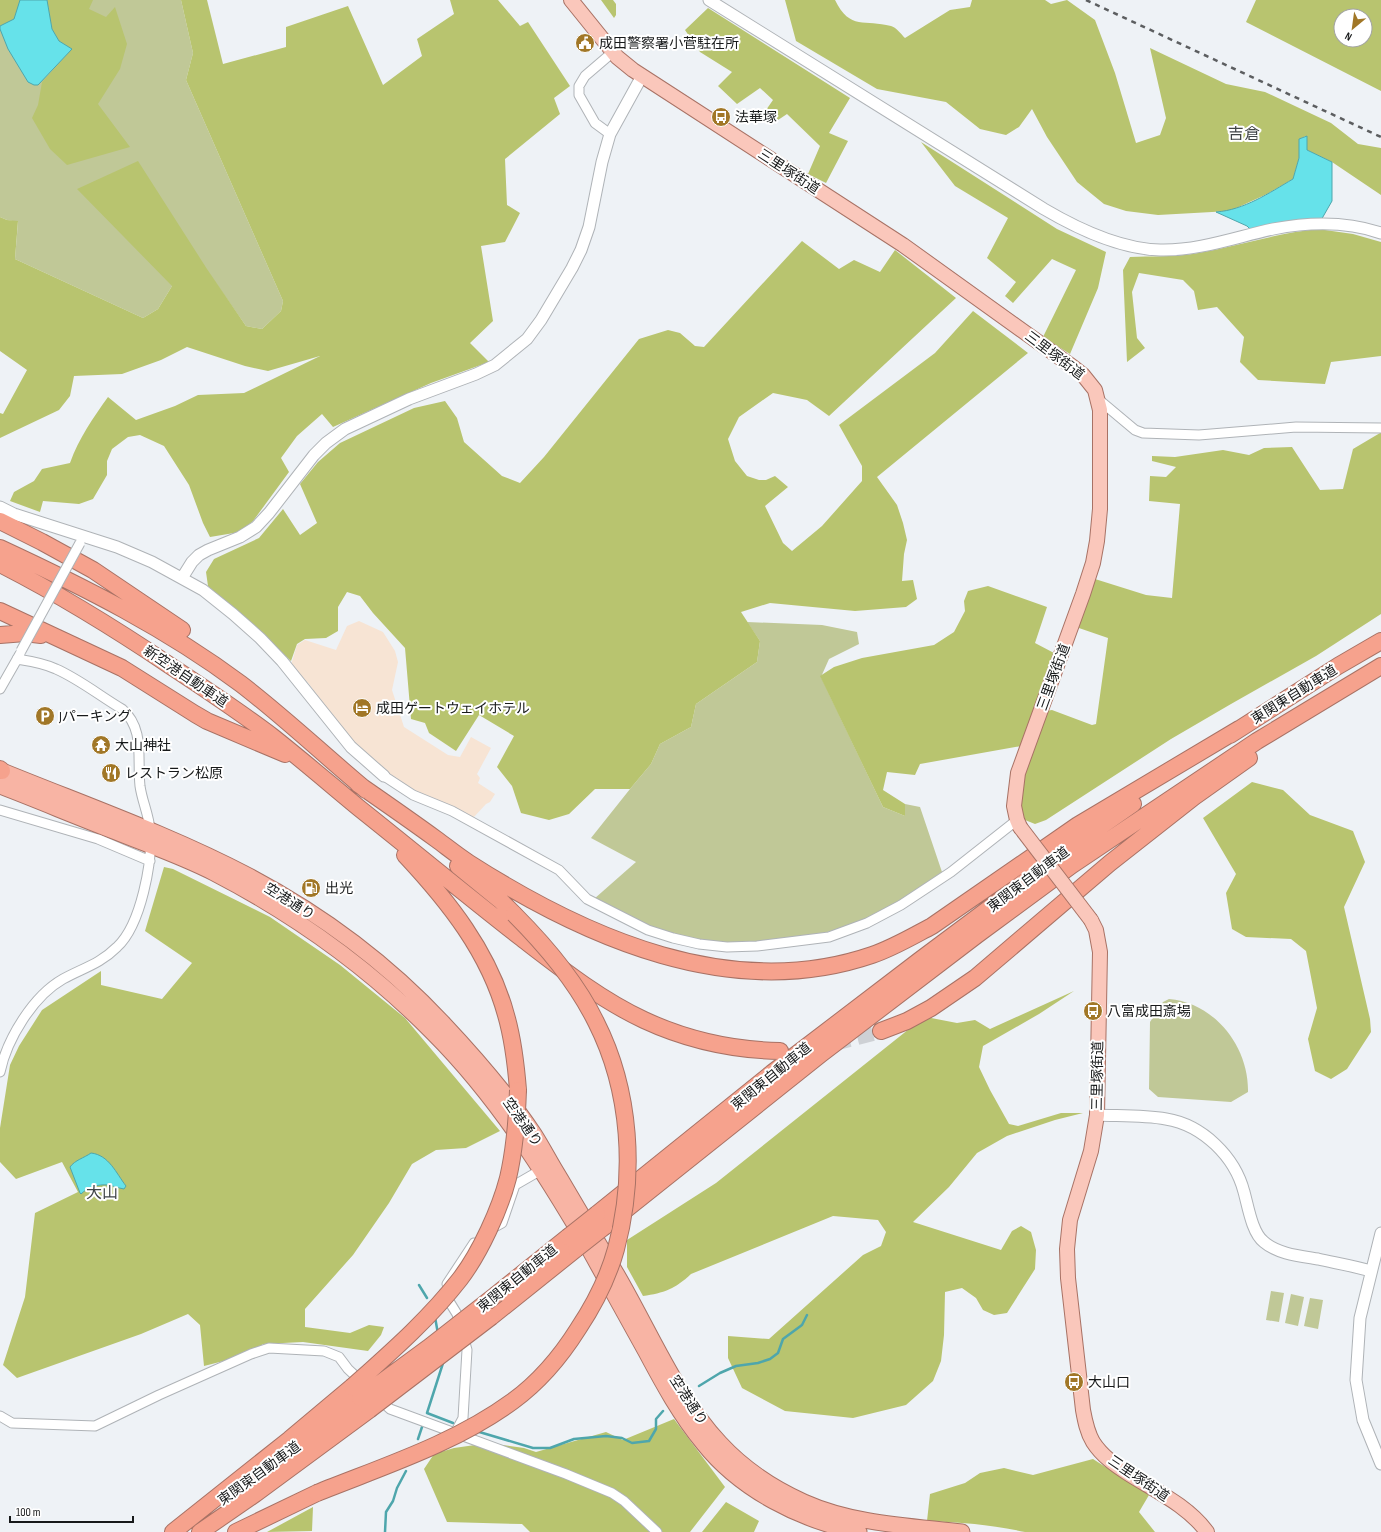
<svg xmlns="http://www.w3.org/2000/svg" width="1381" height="1532" font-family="'Sofia Sans Condensed','Noto Sans JP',sans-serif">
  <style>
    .commercial { fill: #f7e4d4 }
    .green { fill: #c0c897 }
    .forest { fill: #b8c46f; fill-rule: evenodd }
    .water { fill: #66e2ea; stroke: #4ea6ac }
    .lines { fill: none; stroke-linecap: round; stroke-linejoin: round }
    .stream { stroke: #4ea6ac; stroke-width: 2.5 }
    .motorway-tunnel { stroke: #ced1d5; stroke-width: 16; stroke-dasharray: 16 8; stroke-linecap: butt }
    .minor-casing { stroke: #afb3b7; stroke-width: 11 }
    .tertiary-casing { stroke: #afb3b7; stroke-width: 13 }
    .primary-casing { stroke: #a87265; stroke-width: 16 }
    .trunk-casing { stroke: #a87265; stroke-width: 17 }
    .motorway-casing { stroke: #a87265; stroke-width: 18 }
    .minor { stroke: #fff; stroke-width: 9 }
    .tertiary { stroke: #fff; stroke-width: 11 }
    .primary { stroke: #fac7bb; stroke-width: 14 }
    .trunk { stroke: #f8b4a4; stroke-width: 15 }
    .motorway { stroke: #f6a28d; stroke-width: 16 }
    .rail { stroke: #5c5e60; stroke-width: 2.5; stroke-dasharray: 5 5; stroke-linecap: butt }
    .minor-bridge-casing { stroke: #afb3b7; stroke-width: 11; stroke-linecap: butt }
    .primary-bridge-casing { stroke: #a87265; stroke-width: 16; stroke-linecap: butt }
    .motorway-bridge-casing { stroke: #a87265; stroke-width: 18; stroke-linecap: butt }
    .minor-bridge { stroke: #fff; stroke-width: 9 }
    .primary-bridge { stroke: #fac7bb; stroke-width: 14 }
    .motorway-bridge { stroke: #f6a28d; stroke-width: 16 }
    .labels { text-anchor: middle; stroke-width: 4; stroke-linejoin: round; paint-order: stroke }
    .poi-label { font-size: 14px; fill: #17191a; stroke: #fff; text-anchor: start }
    .street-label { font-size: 14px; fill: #17191a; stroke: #fff }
    .quarter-label { font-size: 16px; fill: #404447; stroke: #fff }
  </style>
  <rect width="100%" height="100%" fill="#eef2f6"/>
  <!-- commercial -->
  <path class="commercial" d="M 359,621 L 383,632 L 395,651 L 398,662 L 392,690 L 404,727 L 448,755 L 460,757 L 471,737 L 491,748 L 477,774 L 480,778 L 478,783 L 495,794 L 490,802 L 486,804 L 473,818 L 430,800 L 394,778 L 358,747 L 340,728 L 309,684 L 291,665 L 297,645 L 305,640 L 336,650 L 347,626 Z"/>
  <!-- green -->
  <path class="green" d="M 0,0 L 181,0 L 193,53 L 186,80 L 283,301 L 281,311 L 262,329 L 246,326 L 206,269 L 172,286 L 158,309 L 143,318 L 15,259 L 18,222 L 7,220 L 0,217 Z
    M 747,622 L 822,625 L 857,632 L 859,644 L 829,659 L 821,677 L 883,807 L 905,816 L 905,804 L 920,807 L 942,872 L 896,904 L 850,926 L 812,936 L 755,942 L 727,943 L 692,940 L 660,932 L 594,899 L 636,862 L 591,838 L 630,789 L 651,764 L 660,744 L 691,727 L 696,704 L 757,662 L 760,641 Z
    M 1169,999 C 1215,1003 1249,1047 1248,1092 L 1231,1102 L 1158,1097 L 1149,1089 L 1150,1022 L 1163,1002 Z
    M 1271,1291 L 1284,1293 L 1279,1322 L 1266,1320 Z
    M 1291,1294 L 1304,1297 L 1298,1326 L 1285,1323 Z
    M 1310,1298 L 1323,1300 L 1318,1329 L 1304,1326 Z"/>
  <!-- forest -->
  <path class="forest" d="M 0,0 L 20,0 L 20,2 L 14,19 L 0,26 Z
    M 47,0 L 93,0 L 89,9 L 106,17 L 115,7 L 127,44 L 120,69 L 98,104 L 130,147 L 67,165 L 50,149 L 32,118 L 38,105 L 42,82 L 72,49 L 59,41 L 52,29 Z
    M 181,0 L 207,0 L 223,64 L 286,47 L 286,27 L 348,6 L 383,85 L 422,56 L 417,39 L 454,14 L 450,0 L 498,0 L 520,26 L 528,22 L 570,86 L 554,98 L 560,114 L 505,159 L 507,205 L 520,213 L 505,242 L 481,246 L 493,321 L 470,343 L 489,362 L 431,383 L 333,427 L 322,414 L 297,436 L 281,458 L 289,472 L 253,521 L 240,532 L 210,537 L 203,523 L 189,485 L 164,446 L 140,435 L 128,437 L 112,449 L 107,461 L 107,475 L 93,499 L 79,504 L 43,501 L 40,512 L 10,501 L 14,492 L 34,481 L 42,469 L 70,463 C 79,438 93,418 108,397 L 136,420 L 175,406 L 198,395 L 244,393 L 320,356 L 268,371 L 245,366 L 187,347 L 161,360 L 122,374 L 74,376 L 70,396 L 59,410 L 0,438 L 0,413 L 3,414 L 27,370 L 0,351 L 0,217 L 7,220 L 18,221 L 15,259 L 143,318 L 158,309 L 172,286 L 77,189 L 138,161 L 207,269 L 246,326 L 262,329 L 281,311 L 283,301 L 186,80 L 193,53 Z
    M 601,0 L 613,0 L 616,4 L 616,15 L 614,18 Z
    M 785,0 L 835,0 C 850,31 865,19 891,26 C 896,27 901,34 905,38 L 950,10 L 970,7 L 972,0 L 1045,0 L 1051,4 L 1067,0 L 1095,20 L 1115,73 L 1136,143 L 1160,135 L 1166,118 L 1150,48 L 1226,84 L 1265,92 L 1331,123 L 1358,144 L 1381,148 L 1381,195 L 1332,162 L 1307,150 L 1306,136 L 1299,139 L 1299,158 L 1293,179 L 1267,194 L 1230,211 L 1158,215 L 1126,211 L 1104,204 L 1077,182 L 1047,137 L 1032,109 L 1019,127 L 1006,135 L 980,129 L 946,102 L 877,89 L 796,41 Z
    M 1256,0 L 1381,0 L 1381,91 L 1246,22 ZM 1341,16 L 1365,16 L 1365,40 L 1341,40 Z
    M 708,8 L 850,98 L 829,133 L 848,141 L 826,183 L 808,174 L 820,146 L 787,114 L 778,120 L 766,110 L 773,100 L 760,88 L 737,104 L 718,86 L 732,72 L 700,52 L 685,30 Z
    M 921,142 L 1057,229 L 1106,252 L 1098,288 L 1070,354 L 1043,337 L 1076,270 L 1052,259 L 1013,303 L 1005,296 L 1016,282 L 987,258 L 1008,218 L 955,186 Z
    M 1318,229 L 1353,234 L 1381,242 L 1381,356 L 1331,362 L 1325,384 L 1258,380 L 1240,362 L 1244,337 L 1217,307 L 1198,310 L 1194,291 L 1183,280 L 1139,273 L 1132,292 L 1137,338 L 1145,348 L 1127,362 L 1123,270 L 1130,257 C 1153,256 1176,257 1198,253 C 1238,246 1277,233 1318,229 Z
    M 802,241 L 839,269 L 854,260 L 880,272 L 895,250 L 956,298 L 829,416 L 807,400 L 773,393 L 739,417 L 728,439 L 735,461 L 747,476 L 759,480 L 766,480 L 775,476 L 788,487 L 765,506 L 783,543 L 792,551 L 822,526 L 862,481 L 862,466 L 839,425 L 935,353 L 973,311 L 1028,353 L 877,477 L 897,505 L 903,523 L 907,540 L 904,554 L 902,581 L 913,580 L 917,599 L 906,607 L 855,611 L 770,603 L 741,612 L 760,641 L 757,662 L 696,704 L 691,727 L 660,744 L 651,764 L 630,789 L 595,789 L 569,814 L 549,820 L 521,813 L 512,786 L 497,767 L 514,736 L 479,715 L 456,751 L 429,733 L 425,723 L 411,719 L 405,648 L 373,613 L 360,596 L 347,592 L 338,607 L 338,631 L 326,638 L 305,639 L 297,644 L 291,661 L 208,586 L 206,572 L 214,559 L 259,538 L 283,509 L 300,535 L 317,523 L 300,484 L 318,462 L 340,443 L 414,408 L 445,401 L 457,418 L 464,442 L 502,476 L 520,483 L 544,457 L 639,339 L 668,330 L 680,333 L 695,346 L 704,347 Z
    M 1380,433 L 1381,433 L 1381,614 L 1316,656 L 1231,704 L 1171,739 L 1046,820 L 1035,824 L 1025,820 L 1020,807 L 1024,778 L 1046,711 L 1052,710 L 1092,725 L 1096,724 L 1108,638 L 1076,627 L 1095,579 L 1146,595 L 1172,598 L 1180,504 L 1149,501 L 1150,476 L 1166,477 L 1176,467 L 1152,461 L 1152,456 L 1175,457 L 1223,450 L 1249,455 L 1264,448 L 1292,447 L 1320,490 L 1343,489 L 1353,449 Z
    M 988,586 L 1047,607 L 1035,643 L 1054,653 L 1021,746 L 920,764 L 915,775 L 887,772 L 883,790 L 905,804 L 905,816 L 883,807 L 820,676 L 834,667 L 862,658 L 934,645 L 954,632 L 965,611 L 964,601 L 968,591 Z
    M 1252,782 L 1283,790 L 1310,815 L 1353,831 L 1365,862 L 1344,907 L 1370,1019 L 1371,1032 L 1347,1069 L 1331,1079 L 1315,1071 L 1308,1039 L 1317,1008 L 1306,951 L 1291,939 L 1246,937 L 1232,929 L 1226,893 L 1236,874 L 1203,818 Z
    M 164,867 L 173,869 L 270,917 L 340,965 L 405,1018 L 500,1131 L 466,1148 L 436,1150 L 412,1164 L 389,1203 L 353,1255 L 305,1309 L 305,1327 L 350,1333 L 369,1325 L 384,1327 L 381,1335 L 368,1351 L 303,1342 L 263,1344 L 251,1354 L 204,1366 L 200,1325 L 188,1314 L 141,1334 L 17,1378 L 3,1365 L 25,1297 L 35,1213 L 78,1192 L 62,1162 L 16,1179 L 0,1162 L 0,1128 L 10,1065 L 19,1046 L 42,1010 L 101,971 L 101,985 L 162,999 L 192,963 L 145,931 Z
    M 1074,991 L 1039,1014 L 983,1046 L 979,1067 L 990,1090 L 1009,1124 L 1018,1126 L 1061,1113 L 1083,1113 L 1055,1120 L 1007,1136 L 977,1153 L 949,1187 L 913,1222 L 1001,1250 L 1012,1231 L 1021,1226 L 1031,1232 L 1036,1250 L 1035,1269 L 1007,1313 L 994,1315 L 983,1310 L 976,1298 L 962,1288 L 945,1292 L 944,1335 L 941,1361 L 933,1381 L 906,1405 L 853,1418 L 785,1411 L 742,1388 L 728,1358 L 728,1336 L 769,1339 L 863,1255 L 881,1246 L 886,1232 L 878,1220 L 833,1216 L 691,1274 C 675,1289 664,1293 643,1296 L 627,1267 L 627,1240 L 716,1183 L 909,1029 L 926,1017 L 957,1023 L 975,1020 L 990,1029 Z
    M 674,1419 L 725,1487 L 690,1532 L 530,1532 L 522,1524 L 447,1522 L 424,1469 L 434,1454 L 454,1448 L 489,1443 L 524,1448 L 536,1452 L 606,1432 L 623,1440 Z
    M 1093,1459 L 1149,1495 L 1139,1512 L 1155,1532 L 1025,1532 C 992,1525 960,1522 927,1521 L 930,1494 L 965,1483 L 980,1473 L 1004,1468 L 1033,1475 Z
    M 726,1502 L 759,1521 L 754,1532 L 702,1532 Z
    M 313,1507 L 312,1531 L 267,1532 Z"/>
  <!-- water -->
  <path class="water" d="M 20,0 L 47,0 L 52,29 L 59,41 L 72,49 L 38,85 L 34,85 L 28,82 L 8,49 L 0,29 L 0,26 L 14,19 Z
    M 1307,136 L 1307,150 L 1332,162 L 1332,201 L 1320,222 L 1252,231 L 1247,226 L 1216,212 C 1244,210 1269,193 1293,179 L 1299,158 L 1299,139 Z
    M 91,1153 C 109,1155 116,1173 126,1186 L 124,1189 C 118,1188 114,1186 108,1185 C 98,1184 88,1187 81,1194 L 80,1193 L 70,1167 C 75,1160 84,1158 91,1153 Z"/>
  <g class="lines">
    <!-- stream -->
    <path class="stream" d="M 419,1285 L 427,1298
      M 435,1317 L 438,1334
      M 444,1360 L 427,1413 L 453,1423
      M 699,1386 L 720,1373 L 736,1366 L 758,1363 L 770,1359 L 778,1353 L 783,1339 L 802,1325 L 807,1315
      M 476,1431 L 533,1448 L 550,1448 L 574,1439 L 606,1436 L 622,1438 L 632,1443 L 649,1441 L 656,1429 L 656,1419 L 663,1411
      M 418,1439 L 422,1427
      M 385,1532 L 386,1512 L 393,1501 L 397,1488 L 406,1471"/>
    <!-- motorway-tunnel -->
    <path class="motorway-tunnel" d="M 834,1043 L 881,1031"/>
    <defs>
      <path id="minor" d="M 610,134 L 595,123 L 579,95 L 579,86 L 585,76 L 613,52
        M 1098,399 L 1135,430 L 1143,433 L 1199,435 L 1296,427 L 1381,428
        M 0,689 L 20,654
        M 384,776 L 413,795 L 452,811 L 559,870 L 587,899 L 648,930 L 673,938 L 699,944 L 727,947 L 757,946 L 829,937 L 867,923 L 901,905 L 951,872 L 1017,820
        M 0,810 L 98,839 L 150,861
        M 0,1072 C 7,1039 33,996 63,979 C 83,968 100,964 117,947 C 141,925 153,861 150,830 C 149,815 142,801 140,786 C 137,758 145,729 122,709 C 100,696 79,679 56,669 C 44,663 30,661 17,659
        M 491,1229 L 502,1223 L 515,1185 L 541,1170
        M 447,1284 L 474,1243
        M 444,1293 L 457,1314 L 467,1350 L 463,1418 L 455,1433
        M 379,1399 L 390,1409 L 566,1474 L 612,1493 L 624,1501 L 657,1532
        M 0,1416 L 12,1423 L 95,1426 L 159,1395 L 251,1354 L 269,1348 L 324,1351 L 339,1357 L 348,1369 L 363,1383"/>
      <path id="tertiary" d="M 709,0 L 1044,209 C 1078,229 1121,249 1160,250 C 1199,251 1236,237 1273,229 C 1309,222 1346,221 1381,233
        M 0,507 L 14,514 L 117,547 L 152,562 L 203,590 L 233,614 L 260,638 L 282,661 L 351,747 L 384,776
        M 182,578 L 192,562 L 199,555 L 208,550 L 240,537 L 256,527 L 269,513 L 314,455 L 326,443 L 345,429 L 409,399 L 476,374 L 495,365 L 527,339 L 541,320 L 572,268 L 581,250 L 589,227 L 602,162 L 610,134 L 642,76
        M 1097,1115 C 1119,1116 1144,1115 1166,1119 C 1203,1125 1235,1157 1244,1192 C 1248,1206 1252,1233 1264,1242 C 1278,1254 1300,1256 1318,1259 C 1336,1263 1354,1266 1371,1271
        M 1381,1233 L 1360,1318 L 1356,1380 L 1363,1420 L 1381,1464"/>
      <path id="primary" d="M 571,0 L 617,57 L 633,70 L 903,245 L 1073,367 L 1083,375 L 1095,390 L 1100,410 L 1100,509 L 1097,541 L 1093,563 L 1083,594 L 1018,773 L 1014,806 L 1017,820 L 1020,827
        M 1091,920 L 1096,930 L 1100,952 L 1097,1115 L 1091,1151 L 1070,1220 L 1067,1249 L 1068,1278 L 1083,1410 C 1085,1421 1087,1432 1093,1442 C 1102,1456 1115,1465 1129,1474 C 1156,1491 1188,1506 1207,1532"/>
      <path id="trunk" d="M 0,770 C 83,804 169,834 249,876 C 321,914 389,965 444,1024 C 476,1058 508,1095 534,1134 C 543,1148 551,1164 560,1178 C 579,1210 597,1241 616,1273 C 649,1329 676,1396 720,1443 C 743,1468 773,1488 804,1502 C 853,1524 910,1526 962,1532
        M 0,786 C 39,801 77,817 116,832 C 148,845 183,857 214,873 C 295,915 369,968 433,1033 C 496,1096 544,1172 589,1249 C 608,1283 627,1318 646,1352 C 663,1384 680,1415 703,1443 C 740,1490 801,1521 859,1532"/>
      <path id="motorway" d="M 0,521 L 42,542 L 93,570 L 182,630
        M 0,548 C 84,587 166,628 241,684 C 284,717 324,755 366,790
        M 0,564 C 59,594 114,628 169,665 C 204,688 239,711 273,737 C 302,760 330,784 359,808 C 413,851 466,895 520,937 C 559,967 599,999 644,1020 C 687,1040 733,1050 780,1051
        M 0,611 L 122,668 L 195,714 L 207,721 L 285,754
        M 0,635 L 25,633 L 41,635
        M 1230,735 L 1338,666 L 1381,641
        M 0,769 L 2,771
        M 358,784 C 384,802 410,820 436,839 C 447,847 458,856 469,863 C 586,938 732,1003 872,955 C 893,948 913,936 932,926 L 1078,825 L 1239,729
        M 405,855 C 448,901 489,952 506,1015 C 513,1039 516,1065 518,1090
        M 458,866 L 501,901 L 514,914
        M 881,1031 L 907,1021 L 931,1008 L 975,978 L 1110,863 L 1194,797 L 1249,758
        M 597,1214 L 772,1073 L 920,960 L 1067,850 L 1133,804
        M 604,1227 L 821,1054 L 977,935 L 1072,865 L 1257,741 L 1381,666
        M 497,1294 L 568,1237
        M 491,1317 L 576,1249
        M 301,1442 L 360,1398
        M 173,1532 L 290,1439 L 352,1387
        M 200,1532 L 255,1494 L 369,1410
        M 236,1532 L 317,1493"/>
    </defs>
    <!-- minor casing -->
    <use href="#minor" class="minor-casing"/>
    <!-- tertiary casing -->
    <use href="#tertiary" class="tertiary-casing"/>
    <!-- primary casing -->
    <use href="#primary" class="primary-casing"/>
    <!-- trunk casing -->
    <use href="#trunk" class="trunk-casing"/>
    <!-- motorway casing -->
    <use href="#motorway" class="motorway-casing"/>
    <!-- minor -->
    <use href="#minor" class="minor"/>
    <!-- tertiary -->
    <use href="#tertiary" class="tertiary"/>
    <!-- primary -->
    <use href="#primary" class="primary"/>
    <!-- trunk -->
    <use href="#trunk" class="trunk"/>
    <!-- motorway -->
    <use href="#motorway" class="motorway"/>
    <!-- rail -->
    <path class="rail" d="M 1086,0 L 1381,137"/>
    <defs>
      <path id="minor-bridge" d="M 21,651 L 80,543"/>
      <path id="primary-bridge" d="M 1020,827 L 1091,920"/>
      <path id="motorway-bridge" d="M 568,1237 L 597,1214
        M 576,1249 L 604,1227
        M 352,1387 C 390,1353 429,1319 460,1279 C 480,1253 500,1209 508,1178 C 515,1148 517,1120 518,1090
        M 360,1398 L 428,1348 L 497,1294
        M 369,1410 L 491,1317
        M 317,1493 C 384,1466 454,1444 513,1401 C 539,1382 561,1356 578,1329 C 594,1305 608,1278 616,1249 C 636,1175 631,1091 596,1022 C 576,981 546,946 514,914"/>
    </defs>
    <!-- minor-bridge casing -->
    <use href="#minor-bridge" class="minor-bridge-casing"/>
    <!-- primary-bridge casing -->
    <use href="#primary-bridge" class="primary-bridge-casing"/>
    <!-- motorway-bridge casing -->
    <use href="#motorway-bridge" class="motorway-bridge-casing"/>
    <!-- minor-bridge -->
    <use href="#minor-bridge" class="minor-bridge"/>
    <!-- primary-bridge -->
    <use href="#primary-bridge" class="primary-bridge"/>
    <!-- motorway-bridge -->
    <use href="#motorway-bridge" class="motorway-bridge"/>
  </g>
  <!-- icons -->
  <defs>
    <symbol id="civic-disc" viewBox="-11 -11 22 22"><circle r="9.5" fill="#a17727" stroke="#fff"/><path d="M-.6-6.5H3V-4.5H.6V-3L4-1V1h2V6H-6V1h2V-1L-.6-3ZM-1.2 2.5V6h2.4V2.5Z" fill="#fff"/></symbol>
    <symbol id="bus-disc" viewBox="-11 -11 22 22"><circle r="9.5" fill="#a17727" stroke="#fff"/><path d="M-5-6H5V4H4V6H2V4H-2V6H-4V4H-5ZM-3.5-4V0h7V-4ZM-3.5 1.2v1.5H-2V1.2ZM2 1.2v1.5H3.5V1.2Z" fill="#fff"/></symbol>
    <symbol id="hotel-disc" viewBox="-11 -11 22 22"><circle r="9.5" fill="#a17727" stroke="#fff"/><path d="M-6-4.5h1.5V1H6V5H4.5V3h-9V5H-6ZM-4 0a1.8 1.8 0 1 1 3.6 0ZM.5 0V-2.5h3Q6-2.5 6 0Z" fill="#fff"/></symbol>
    <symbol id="parking-disc" viewBox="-11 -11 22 22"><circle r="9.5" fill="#a17727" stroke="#fff"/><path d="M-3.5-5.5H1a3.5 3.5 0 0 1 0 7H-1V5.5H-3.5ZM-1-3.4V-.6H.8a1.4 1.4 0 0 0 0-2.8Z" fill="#fff"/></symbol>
    <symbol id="temple-disc" viewBox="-11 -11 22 22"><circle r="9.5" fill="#a17727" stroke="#fff"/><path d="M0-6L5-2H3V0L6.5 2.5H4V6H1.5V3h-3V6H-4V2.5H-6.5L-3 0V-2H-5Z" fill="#fff"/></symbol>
    <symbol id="restaurant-disc" viewBox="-11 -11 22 22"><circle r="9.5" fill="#a17727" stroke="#fff"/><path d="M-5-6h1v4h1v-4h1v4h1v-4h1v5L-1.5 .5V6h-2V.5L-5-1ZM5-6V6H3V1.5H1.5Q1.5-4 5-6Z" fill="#fff"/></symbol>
    <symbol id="fuel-disc" viewBox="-11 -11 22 22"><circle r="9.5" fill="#a17727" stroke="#fff"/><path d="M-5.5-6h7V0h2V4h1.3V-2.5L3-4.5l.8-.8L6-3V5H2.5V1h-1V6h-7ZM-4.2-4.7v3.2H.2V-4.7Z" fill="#fff"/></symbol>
  </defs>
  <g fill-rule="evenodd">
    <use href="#civic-disc" x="574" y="32" width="22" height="22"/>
    <use href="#bus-disc" x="710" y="106" width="22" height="22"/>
    <use href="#hotel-disc" x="351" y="697" width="22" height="22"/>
    <use href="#parking-disc" x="34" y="705" width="22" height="22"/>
    <use href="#temple-disc" x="90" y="734" width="22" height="22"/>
    <use href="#restaurant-disc" x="100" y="762" width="22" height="22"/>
    <use href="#fuel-disc" x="300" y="877" width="22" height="22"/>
    <use href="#bus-disc" x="1082" y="1000" width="22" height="22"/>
    <use href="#bus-disc" x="1063" y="1371" width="22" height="22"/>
  </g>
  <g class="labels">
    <!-- poi labels -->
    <g class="poi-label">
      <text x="599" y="48">成田警察署小菅駐在所</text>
      <text x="735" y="122">法華塚</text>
      <text x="376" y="713">成田ゲートウェイホテル</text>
      <text x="59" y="721">Jパーキング</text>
      <text x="115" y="750">大山神社</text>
      <text x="125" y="778">レストラン松原</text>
      <text x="325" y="893">出光</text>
      <text x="1107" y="1016">八富成田斎場</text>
      <text x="1088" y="1387">大山口</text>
    </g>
    <!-- street labels -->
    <g class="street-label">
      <text transform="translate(789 171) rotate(33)" y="5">三里塚街道</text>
      <text transform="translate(1055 355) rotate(37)" y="5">三里塚街道</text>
      <text transform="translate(186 676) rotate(34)" y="5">新空港自動車道</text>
      <text transform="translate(1053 677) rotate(-70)" y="5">三里塚街道</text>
      <text transform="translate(1294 694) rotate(-32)" y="5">東関東自動車道</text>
      <text transform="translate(1028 879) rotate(-37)" y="5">東関東自動車道</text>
      <text transform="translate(290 901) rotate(32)" y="5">空港通り</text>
      <text transform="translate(771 1076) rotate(-39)" y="5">東関東自動車道</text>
      <text transform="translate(1097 1076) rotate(-89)" y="5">三里塚街道</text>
      <text transform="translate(523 1122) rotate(55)" y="5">空港通り</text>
      <text transform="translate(517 1278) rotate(-39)" y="5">東関東自動車道</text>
      <text transform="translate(689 1400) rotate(57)" y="5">空港通り</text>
      <text transform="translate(259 1473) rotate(-36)" y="5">東関東自動車道</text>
      <text transform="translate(1139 1478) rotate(34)" y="5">三里塚街道</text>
    </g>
    <!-- quarter labels -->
    <g class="quarter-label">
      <text x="1244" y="139">吉倉</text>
      <text x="102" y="1198">大山</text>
    </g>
  </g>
  <!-- north arrow -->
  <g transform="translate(1353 28) rotate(209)"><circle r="19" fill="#ffffff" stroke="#a2a3a3"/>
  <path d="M0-3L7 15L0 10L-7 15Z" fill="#a17727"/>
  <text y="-6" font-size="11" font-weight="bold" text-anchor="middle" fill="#17191a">N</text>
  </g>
  <!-- scale -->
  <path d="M10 1516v6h123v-6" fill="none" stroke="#17191a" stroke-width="2"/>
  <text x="16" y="1516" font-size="12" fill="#17191a" stroke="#ffffff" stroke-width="3" paint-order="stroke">100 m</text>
</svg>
